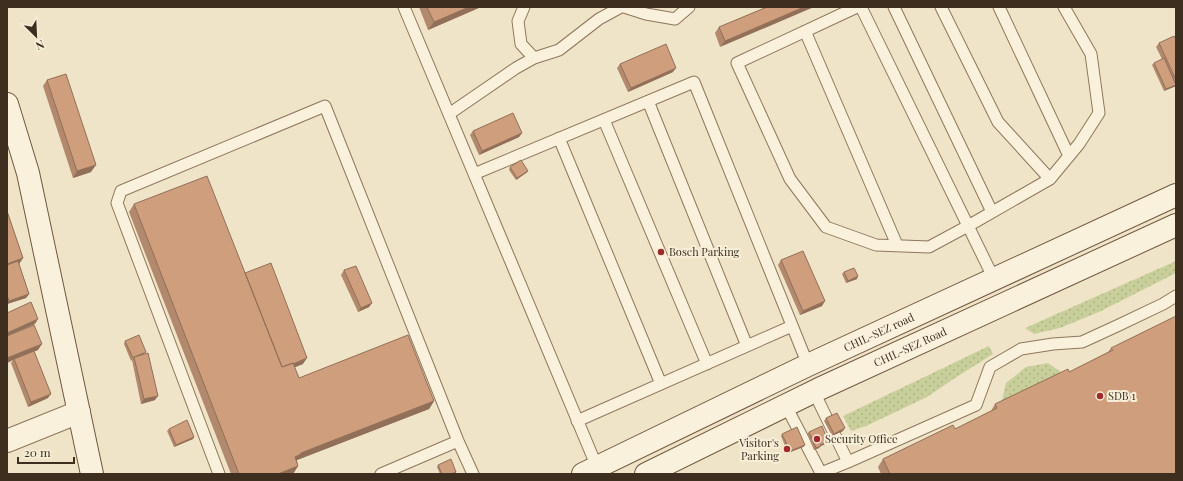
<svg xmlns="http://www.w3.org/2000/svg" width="1183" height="481" font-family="'Playfair Display',serif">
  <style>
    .garden { fill: url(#garden-dots) }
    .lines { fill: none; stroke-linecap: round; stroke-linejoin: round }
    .lane-casing { stroke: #8d765c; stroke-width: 13 }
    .street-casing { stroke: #8d765c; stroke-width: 24 }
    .secondary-casing { stroke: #6f573f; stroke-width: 24 }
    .lane { stroke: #faf1dc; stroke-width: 11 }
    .street { stroke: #faf1dc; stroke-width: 22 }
    .secondary { stroke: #faf1dc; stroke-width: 22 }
    .wall { fill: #b2896c }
    .shaded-wall { fill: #916f58 }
    .building { fill: #cf9f7d; stroke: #916f58 }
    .poi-dot { fill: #9e2a2b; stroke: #f7eed8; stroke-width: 1.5 }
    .labels { text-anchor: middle; stroke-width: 4; stroke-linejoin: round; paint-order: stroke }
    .poi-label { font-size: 11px; fill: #3d2e20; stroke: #f7eed8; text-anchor: start }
    .street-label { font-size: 11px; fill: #3d2e20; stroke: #f7eed8 }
  </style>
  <defs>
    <pattern id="garden-dots" width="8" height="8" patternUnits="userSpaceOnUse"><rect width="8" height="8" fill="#c9cf9b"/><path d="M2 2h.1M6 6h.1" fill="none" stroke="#aeb285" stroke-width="1.8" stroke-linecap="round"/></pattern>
  </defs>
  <rect width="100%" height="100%" fill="#f0e4c8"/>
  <!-- garden -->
  <path class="garden" d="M 1176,261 L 1176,273 L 1099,312 L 1060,328 L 1034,334 L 1025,328 Z
    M 989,346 L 993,354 L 955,378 L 927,397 L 866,426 L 851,431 L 843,416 Z
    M 1048,363 L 1068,377 L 1008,412 L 1002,400 L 1006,383 L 1026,367 Z"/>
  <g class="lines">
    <defs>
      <path id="lane" d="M 404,7 L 597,467
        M 524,7 L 518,21 L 521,44 L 534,58
        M 624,7 L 646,14 L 675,19 L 689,7
        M 857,7 L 737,63 L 790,179 L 826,227 L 876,245 L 929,247 L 968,226 L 1050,179 L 1079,144 L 1099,113 L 1091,54 L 1064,7
        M 861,7 L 994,279
        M 894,7 L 992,212
        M 941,7 L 998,122 L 1050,179
        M 999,7 L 1069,156
        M 805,31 L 897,245
        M 648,101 L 747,346
        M 449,114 L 516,68 L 534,58 L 559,50 L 599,19 L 621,7
        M 604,120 L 707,364
        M 559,138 L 661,384
        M 474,174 L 694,82 L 808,365
        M 814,392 L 848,462 L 976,405 L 990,367 L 1021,349 L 1053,344 L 1082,342 L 1119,325 L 1163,304 L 1176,296
        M 786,406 L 821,473 L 822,474
        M 577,421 L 792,326
        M 821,473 L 848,462
        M 219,474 L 117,203 L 121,191 L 325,106 L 458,441 L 473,474
        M 381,474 L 458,441"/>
      <path id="street" d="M 7,441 L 79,412"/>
      <g id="secondary">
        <path d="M 7,104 L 28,173 L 92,474"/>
        <path id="s1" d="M 583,474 L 808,365 L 1176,195"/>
        <path id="s2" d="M 646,474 L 819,389 L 1176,225"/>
      </g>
    </defs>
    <!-- lane casing -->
    <use href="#lane" class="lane-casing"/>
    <!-- street casing -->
    <use href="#street" class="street-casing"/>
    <!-- secondary casing -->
    <use href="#secondary" class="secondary-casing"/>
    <!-- lane -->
    <use href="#lane" class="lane"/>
    <!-- street -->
    <use href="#street" class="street"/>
    <!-- secondary -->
    <use href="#secondary" class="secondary"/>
  </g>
  <!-- wall -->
  <path class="wall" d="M 419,7 L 481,7 L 428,30 Z
    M 767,7 L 720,47 L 715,33 L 719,27 Z
    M 1176,40 L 1176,86 L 1164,91 L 1152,65 L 1154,63 L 1162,59 L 1156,47 L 1159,43 Z
    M 620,64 L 673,72 L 628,92 L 617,68 Z
    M 47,80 L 91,172 L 73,178 L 43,86 Z
    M 473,131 L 522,133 L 519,137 L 479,155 L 470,135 Z
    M 510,167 L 528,171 L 526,173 L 516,180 L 509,170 Z
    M 134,204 L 245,273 L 303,364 L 294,367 L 299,378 L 434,401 L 429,409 L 297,460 L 297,461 L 298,466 L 293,474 L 231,474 L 129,212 Z
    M 7,211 L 23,258 L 19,264 L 29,294 L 26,298 L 7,304 Z
    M 781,260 L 822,306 L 800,315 L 778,265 Z
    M 344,270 L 372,303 L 369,307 L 358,312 L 341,275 Z
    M 844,272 L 857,279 L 846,283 L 842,274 Z
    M 7,336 L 38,350 L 34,351 L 48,398 L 28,407 L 11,363 L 13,360 L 7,363 Z
    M 125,341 L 145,354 L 155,400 L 141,404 L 132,360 L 131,361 L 124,344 Z
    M 1111,348 L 1176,474 L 881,474 L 878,467 L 883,459 L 955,429 L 991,411 L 995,404 L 1069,372 L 1108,352 Z
    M 826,418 L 843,431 L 832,436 L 824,421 Z
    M 169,429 L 194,437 L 193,439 L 174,447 L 167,431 Z
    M 809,432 L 828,441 L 827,444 L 820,446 L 819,448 L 814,450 L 807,434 Z
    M 782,434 L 805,445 L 803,447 L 788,453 L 781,436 Z
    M 438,465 L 456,472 L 455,474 L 440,474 L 437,467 Z"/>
  <!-- shaded-wall -->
  <path class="shaded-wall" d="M 469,7 L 481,7 L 428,30 L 434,22 Z
    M 804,7 L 814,7 L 720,47 L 725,41 Z
    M 676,68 L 673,72 L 628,92 L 631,88 Z
    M 1176,84 L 1176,86 L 1164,91 L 1166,89 Z
    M 522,133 L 519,137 L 479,155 L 482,151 Z
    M 96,165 L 91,172 L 73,178 L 77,171 Z
    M 528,171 L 526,173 L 516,180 L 517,178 Z
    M 23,258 L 19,264 L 7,268 L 7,264 Z
    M 858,276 L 857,279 L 846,283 L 848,281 Z
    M 29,294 L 26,298 L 7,304 L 7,303 L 9,301 Z
    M 825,301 L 822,306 L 800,315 L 803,311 Z
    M 372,303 L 369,307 L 358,312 L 361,308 Z
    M 38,319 L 35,324 L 7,336 L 7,333 Z
    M 42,344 L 38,350 L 14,360 L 14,359 L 13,360 L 7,363 L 7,358 Z
    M 307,358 L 303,364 L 276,375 L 281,369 Z
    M 51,394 L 48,398 L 28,407 L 31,402 Z
    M 158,396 L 155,400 L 141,404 L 144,399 Z
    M 434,401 L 429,409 L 297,460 L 296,462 L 295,457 L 301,453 Z
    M 845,428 L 843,431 L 832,436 L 834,434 Z
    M 194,437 L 193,439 L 174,447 L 176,445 Z
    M 828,441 L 827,444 L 820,446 L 819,448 L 814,450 L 816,448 L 820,445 Z
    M 805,445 L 803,447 L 788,453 L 790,451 Z
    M 298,466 L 293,474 L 278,474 Z"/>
  <!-- building -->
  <path class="building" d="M 427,7 L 469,7 L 434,22 Z
    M 767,7 L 804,7 L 725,41 L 719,27 Z
    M 1174,36 L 1176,40 L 1176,80 L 1159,43 Z
    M 666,44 L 676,68 L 631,88 L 620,64 Z
    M 1164,58 L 1176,85 L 1166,89 L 1154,63 Z
    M 66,74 L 96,165 L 77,171 L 47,80 Z
    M 513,113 L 522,133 L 482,151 L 473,131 Z
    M 521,160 L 528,171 L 517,178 L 510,167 Z
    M 207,176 L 282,367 L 293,363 L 299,378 L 408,335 L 434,401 L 301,453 L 301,454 L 295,457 L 298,466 L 278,474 L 239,474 L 134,204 Z
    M 7,211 L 23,258 L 7,264 Z
    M 803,251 L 825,301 L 803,311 L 781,260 Z
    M 18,261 L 29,294 L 9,301 L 7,295 L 7,265 Z
    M 271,263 L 307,358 L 293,364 L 293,363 L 282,367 L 245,273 Z
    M 356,266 L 372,303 L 361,308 L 344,270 Z
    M 854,268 L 858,276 L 848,281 L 844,272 Z
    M 31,302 L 38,319 L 7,333 L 7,313 Z
    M 1176,316 L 1176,474 L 890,474 L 883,459 L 953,425 L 955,429 L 997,408 L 995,404 L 1068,369 L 1069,372 L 1113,350 L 1111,348 Z
    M 34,325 L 42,344 L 7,358 L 7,336 Z
    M 139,335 L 146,352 L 139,355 L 134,357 L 133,358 L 125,341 Z
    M 34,351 L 51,394 L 31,402 L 14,359 Z
    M 148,353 L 158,396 L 144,399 L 134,357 Z
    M 837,413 L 845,428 L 834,434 L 826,418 Z
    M 187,420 L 194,437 L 176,445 L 169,429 Z
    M 822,426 L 828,441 L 820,445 L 821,446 L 816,448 L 809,432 Z
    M 797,427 L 805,445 L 790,451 L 782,434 Z
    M 451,459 L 456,472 L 451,474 L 442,474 L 438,465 Z"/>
  <!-- markers -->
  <g class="poi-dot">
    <circle cx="661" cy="252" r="4"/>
    <circle cx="1100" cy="396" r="4"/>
    <circle cx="817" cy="439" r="4"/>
    <circle cx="787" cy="449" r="4"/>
  </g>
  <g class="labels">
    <!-- poi labels -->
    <g class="poi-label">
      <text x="669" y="256">Bosch Parking</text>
      <text x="1108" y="400">SDB 1</text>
      <text x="825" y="443">Security Office</text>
      <text x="779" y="447" text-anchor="end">Visitor's<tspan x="779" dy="13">Parking</tspan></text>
    </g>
    <!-- street labels -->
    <g class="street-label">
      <text dy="4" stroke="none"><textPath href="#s1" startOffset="328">CHIL-SEZ road</textPath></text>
      <text dy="4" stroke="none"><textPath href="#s2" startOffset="293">CHIL-SEZ Road</textPath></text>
    </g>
  </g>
  <!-- border -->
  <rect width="1183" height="481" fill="none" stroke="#3d2e20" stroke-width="16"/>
  <!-- north arrow -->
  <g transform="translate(36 36) rotate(156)" stroke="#f7eed8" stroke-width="3" paint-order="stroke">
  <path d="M0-3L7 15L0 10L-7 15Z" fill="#3d2e20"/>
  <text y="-6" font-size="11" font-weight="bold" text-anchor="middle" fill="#3d2e20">N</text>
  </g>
  <!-- scale -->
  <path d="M18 457v6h56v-6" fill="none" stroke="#3d2e20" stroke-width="2"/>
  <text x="24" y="457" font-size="12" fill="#3d2e20" stroke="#f7eed8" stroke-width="3" paint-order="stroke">20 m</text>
</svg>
